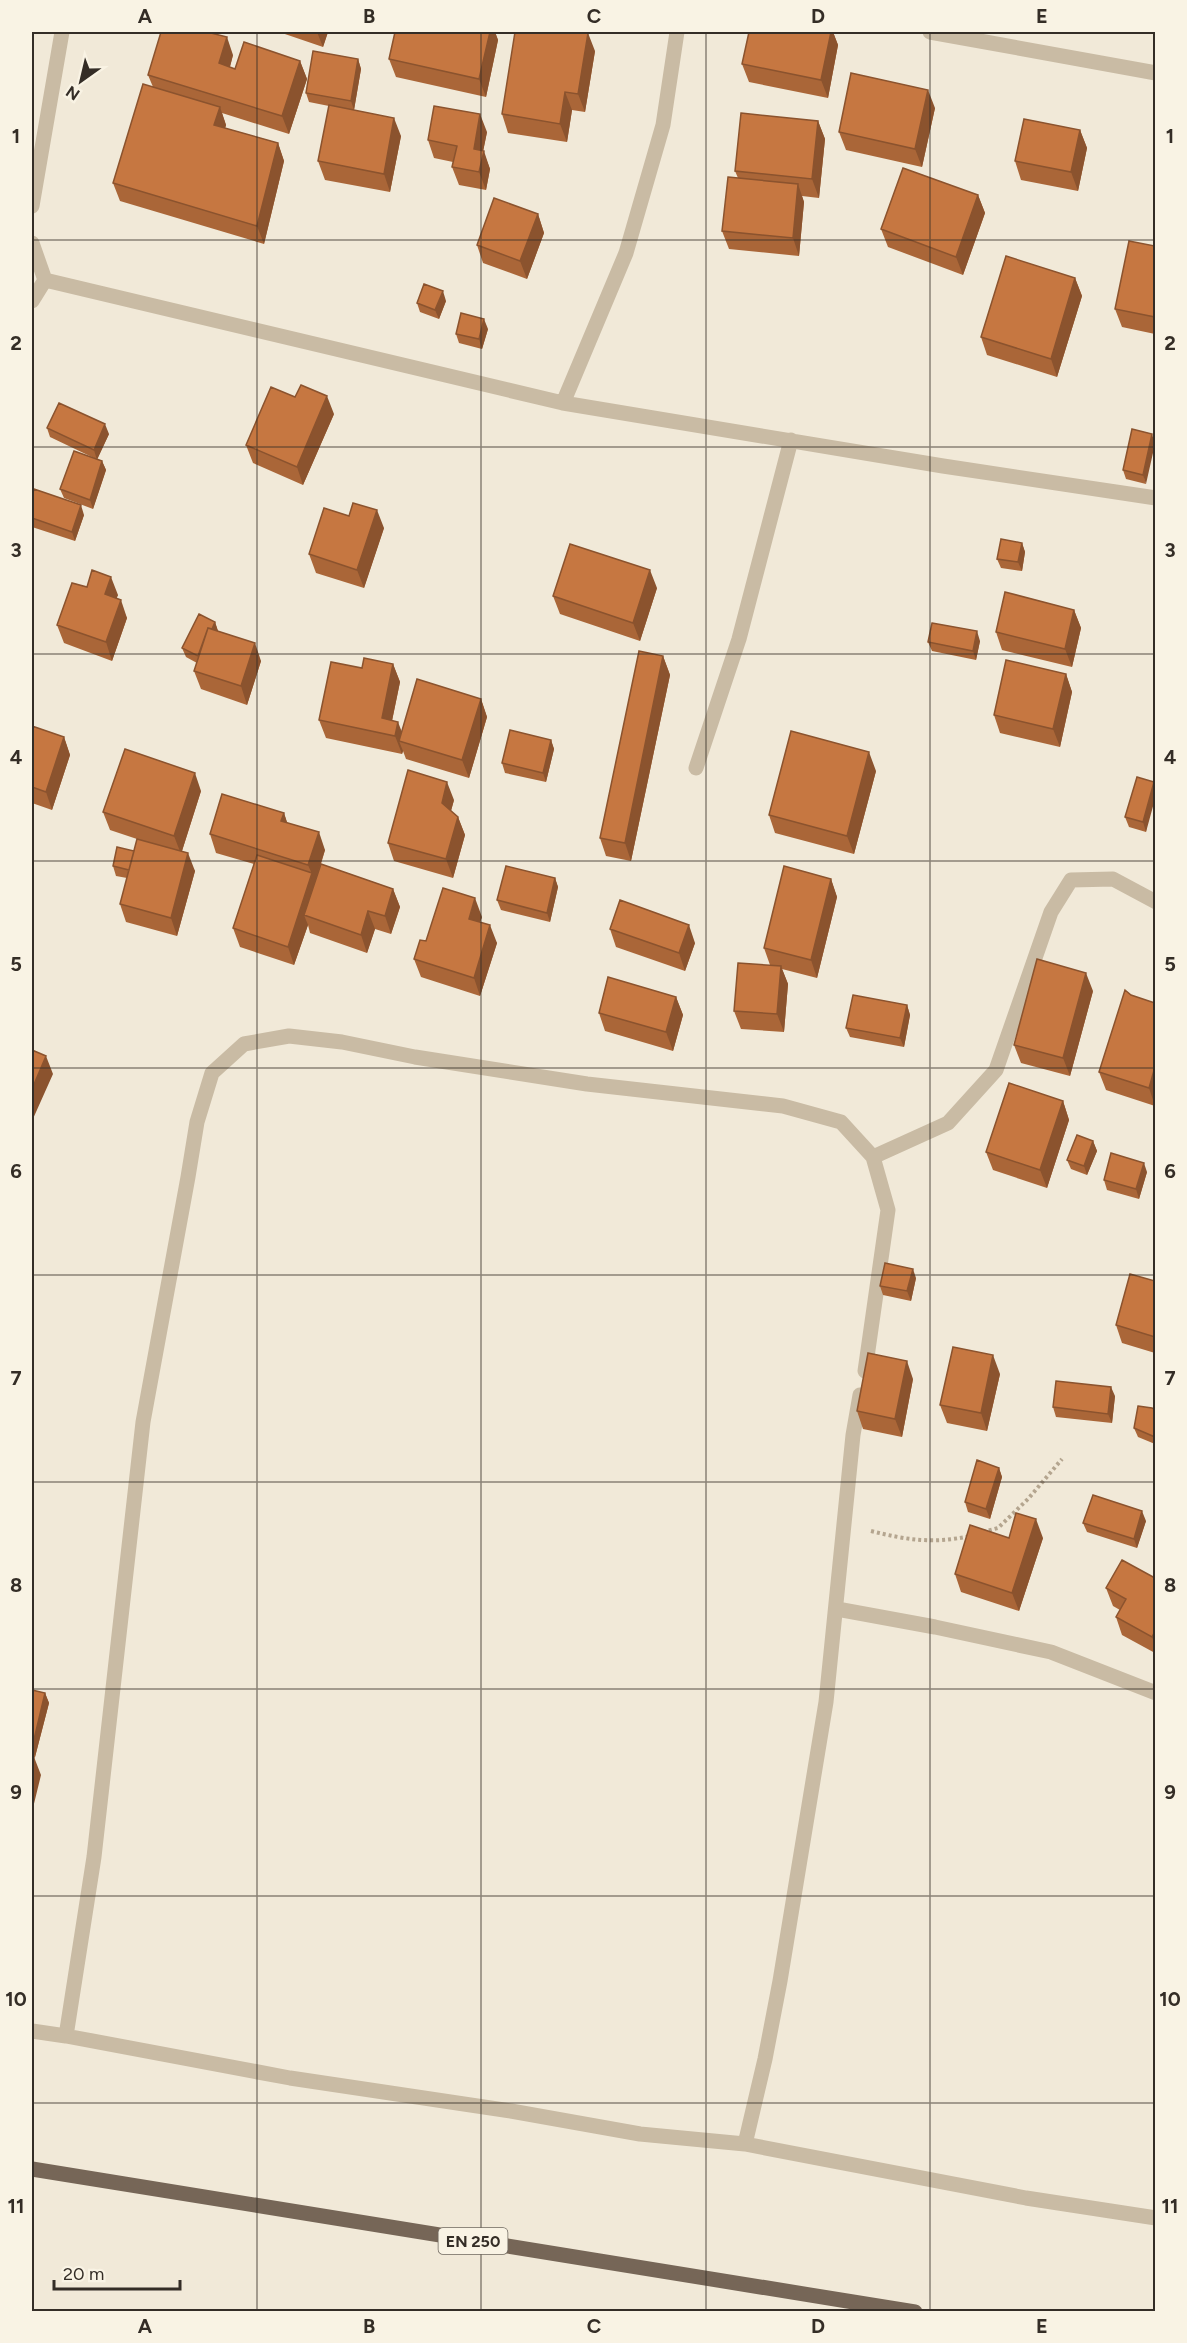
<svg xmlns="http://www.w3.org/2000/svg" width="1187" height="2343" font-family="Figtree,sans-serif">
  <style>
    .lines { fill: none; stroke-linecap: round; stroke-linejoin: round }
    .path { stroke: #b4a58f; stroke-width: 4; stroke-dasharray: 3 3; stroke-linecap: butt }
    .minor { stroke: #c9bba4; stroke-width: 15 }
    .primary { stroke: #766657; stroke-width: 15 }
    .wall { fill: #aa6638 }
    .shaded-wall { fill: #8b532e }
    .building { fill: #c67741; stroke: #8b532e; stroke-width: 1.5 }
    .grid { fill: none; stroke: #342d26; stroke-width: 1.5; stroke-opacity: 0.55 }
    .labels { text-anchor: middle; stroke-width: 4.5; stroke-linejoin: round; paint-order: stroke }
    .shield { fill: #f9f3e4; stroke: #6f685f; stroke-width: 1.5 }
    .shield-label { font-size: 16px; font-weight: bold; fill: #342d26 }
    .neatline { fill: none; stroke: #342d26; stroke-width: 2 }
    .grid-label { font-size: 20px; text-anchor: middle; font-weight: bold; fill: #342d26 }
  </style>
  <rect width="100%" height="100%" fill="#f1e9d8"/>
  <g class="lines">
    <!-- path -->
    <path class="path" d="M 871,1531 C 907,1540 933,1544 970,1536
      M 983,1532 L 998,1528 L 1028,1499 L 1062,1459"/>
    <!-- minor -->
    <path class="minor" d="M 930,32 L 1156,73
      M 32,206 L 62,32
      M 32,243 L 45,280
      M 32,301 L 45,280 L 563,403 L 943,466 L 1156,498
      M 563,403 L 626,253 L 663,125 L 677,32
      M 696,768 L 739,639 L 791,440
      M 873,1157 L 948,1123 L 996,1070 L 1051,912 L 1071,880 L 1113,879 L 1156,902
      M 837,1609 L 935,1627 L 1051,1652 L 1156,1693
      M 32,2031 L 66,2036 L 290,2078 L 511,2111 L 640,2134 L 745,2144 L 1026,2198 L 1156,2218
      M 66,2036 L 94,1857 L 143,1422 L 188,1177 L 197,1122 L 212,1073 L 244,1044 L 289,1036 L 342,1042 L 415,1057 L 587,1084 L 783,1106 L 841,1122 L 873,1157 L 888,1210 L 865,1371
      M 745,2144 L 765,2059 L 780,1981 L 826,1702 L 853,1435 L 860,1395"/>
    <!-- primary -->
    <path class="primary" d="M 32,2169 L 915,2312"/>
  </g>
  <!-- wall -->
  <path class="wall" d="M 279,32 L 328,32 L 323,47 Z
    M 395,32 L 495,32 L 498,40 L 486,97 L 396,77 L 389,59 Z
    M 749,32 L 833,32 L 838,45 L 828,98 L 749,82 L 742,64 Z
    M 595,51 L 585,112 L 572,110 L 567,142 L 508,133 L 502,114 Z
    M 233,55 L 230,67 L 235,69 L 300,61 L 307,79 L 289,134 L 222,113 L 226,125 L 225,128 L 278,143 L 284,161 L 264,244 L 120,201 L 113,183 L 153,87 L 148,75 Z
    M 358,59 L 361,69 L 354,110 L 401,136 L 390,192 L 325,180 L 318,161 L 329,106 L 309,102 L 306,93 Z
    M 935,108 L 922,167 L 846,150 L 839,132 Z
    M 818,121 L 825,139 L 819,198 L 802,196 L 804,202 L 799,256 L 729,249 L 722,231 L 738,178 L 735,171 Z
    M 1080,130 L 1087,148 L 1078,191 L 1021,180 L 1015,161 Z
    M 487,132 L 483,151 L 490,169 L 486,190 L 459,185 L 452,167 L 453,162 L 434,158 L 428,140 Z
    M 978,195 L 985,213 L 963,275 L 888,247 L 881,229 Z
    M 538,214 L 544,233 L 527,279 L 483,263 L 477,245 Z
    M 1155,246 L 1155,334 L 1122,327 L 1115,309 Z
    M 1075,278 L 1082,296 L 1057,377 L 987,355 L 981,337 Z
    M 446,301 L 439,319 L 420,312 L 417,303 Z
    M 488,329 L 482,349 L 459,343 L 456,334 Z
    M 334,414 L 303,485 L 253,463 L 246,445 Z
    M 47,428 L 109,434 L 97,459 L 102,461 L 106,470 L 93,509 L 64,498 L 60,489 L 94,458 L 50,437 Z
    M 1132,429 L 1146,484 L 1126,479 L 1123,470 Z
    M 32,496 L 84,515 L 75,541 L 32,527 Z
    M 349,516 L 384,528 L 364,588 L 316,573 L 309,554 Z
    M 1022,543 L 1025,552 L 1022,571 L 1001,568 L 997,559 Z
    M 87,587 L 118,595 L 116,598 L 127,618 L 112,661 L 64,643 L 57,625 Z
    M 657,588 L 640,641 L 560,614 L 553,596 Z
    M 1074,610 L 1081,628 L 1072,667 L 1002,650 L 996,632 Z
    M 215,622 L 218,631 L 261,661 L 247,705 L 201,689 L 194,671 L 197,663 L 186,657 L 182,648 Z
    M 980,641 L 976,660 L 932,651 L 928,642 Z
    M 663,656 L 670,675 L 631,861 L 606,856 L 600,838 Z
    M 393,664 L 400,682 L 392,721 L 402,732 L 481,699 L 487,717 L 469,778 L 406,759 L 403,751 L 402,754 L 326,738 L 319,720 L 362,668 Z
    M 1066,674 L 1072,692 L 1060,747 L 1000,733 L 994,715 Z
    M 32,726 L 64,737 L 70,755 L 52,810 L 32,803 Z
    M 551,740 L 554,749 L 546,782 L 505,773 L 502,763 Z
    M 876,771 L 854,854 L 775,833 L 769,815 Z
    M 1154,782 L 1146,832 L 1129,827 L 1125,817 Z
    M 201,791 L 182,851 L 195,871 L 177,936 L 126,922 L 120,904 L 127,878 L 116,876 L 113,866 L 134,851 L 137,839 L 110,830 L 103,812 Z
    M 454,800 L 451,811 L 458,817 L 465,835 L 453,878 L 394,861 L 388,843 Z
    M 284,813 L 287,823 L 325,850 L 321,864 L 393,889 L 400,907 L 391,934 L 375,929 L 367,953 L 310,933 L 308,925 L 294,965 L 240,947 L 233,928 L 254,864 L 216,853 L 210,834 Z
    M 555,878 L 558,887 L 550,922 L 501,910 L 497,900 Z
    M 831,879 L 837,897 L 817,978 L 782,969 L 788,984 L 784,1032 L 741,1029 L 734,1011 L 770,965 L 764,948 Z
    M 482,917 L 480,922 L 497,943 L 480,996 L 421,977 L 414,959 L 426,941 Z
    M 610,929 L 695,943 L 685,971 L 616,947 Z
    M 1093,991 L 1070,1076 L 1021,1063 L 1014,1045 Z
    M 1131,995 L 1155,1106 L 1106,1090 L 1099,1072 Z
    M 676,997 L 683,1015 L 673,1051 L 605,1031 L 599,1013 Z
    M 907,1005 L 910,1015 L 904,1047 L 850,1037 L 846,1028 Z
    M 1063,1101 L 1069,1120 L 1047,1188 L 993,1170 L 986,1152 Z
    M 1093,1141 L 1097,1151 L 1087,1175 L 1071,1169 L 1067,1160 Z
    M 1147,1172 L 1139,1199 L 1107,1190 L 1104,1180 Z
    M 916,1278 L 911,1301 L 883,1295 L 880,1286 Z
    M 1155,1281 L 1155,1353 L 1122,1343 L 1116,1325 Z
    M 1000,1374 L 987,1431 L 947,1423 L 940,1405 Z
    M 913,1379 L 902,1437 L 863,1429 L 857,1411 Z
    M 1115,1396 L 1112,1423 L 1056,1417 L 1053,1407 Z
    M 1155,1410 L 1155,1444 L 1138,1437 L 1134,1428 Z
    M 999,1468 L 1002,1477 L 990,1519 L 968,1512 L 965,1502 Z
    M 1146,1521 L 1137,1548 L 1087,1532 L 1083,1523 Z
    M 1009,1538 L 1043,1538 L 1019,1611 L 961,1592 L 955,1574 Z
    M 1155,1578 L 1155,1653 L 1122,1635 L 1116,1617 L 1120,1610 L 1113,1606 L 1106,1588 Z
    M 32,1690 L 45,1693 L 49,1703 L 35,1757 L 32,1756 Z"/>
  <!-- shaded-wall -->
  <path class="shaded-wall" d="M 317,32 L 328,32 L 323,47 Z
    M 490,32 L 495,32 L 498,40 L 486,97 L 479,79 Z
    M 831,32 L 833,32 L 838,45 L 828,98 L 821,80 Z
    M 588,33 L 595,51 L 585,112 L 578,94 Z
    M 227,37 L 233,55 L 226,81 L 219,63 Z
    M 358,59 L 361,69 L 354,110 L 351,101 Z
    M 300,61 L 307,79 L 289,134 L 282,116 Z
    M 928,90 L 935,108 L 922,167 L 915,149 Z
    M 565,92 L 572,110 L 567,142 L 560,124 Z
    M 220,107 L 226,125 L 221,143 L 214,125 Z
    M 480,114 L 487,132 L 480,167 L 474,149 Z
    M 394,118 L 401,136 L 390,192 L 384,174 Z
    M 818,121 L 825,139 L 819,198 L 812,179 Z
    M 1080,130 L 1087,148 L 1078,191 L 1071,172 Z
    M 278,143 L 284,161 L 264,244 L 257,226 Z
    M 484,151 L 490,169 L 486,190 L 479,172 Z
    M 798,184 L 804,202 L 799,256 L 793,238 Z
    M 978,195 L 985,213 L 963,275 L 956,257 Z
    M 538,214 L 544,233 L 527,279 L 520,261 Z
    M 1075,278 L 1082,296 L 1057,377 L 1051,359 Z
    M 443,291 L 446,301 L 439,319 L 435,310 Z
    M 484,319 L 488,329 L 482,349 L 479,339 Z
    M 327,396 L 334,414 L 303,485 L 297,467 Z
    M 105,424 L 109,434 L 97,460 L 94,450 Z
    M 1152,434 L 1155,444 L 1146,484 L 1143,475 Z
    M 102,461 L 106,470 L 93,509 L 90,500 Z
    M 81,505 L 84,515 L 75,541 L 72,532 Z
    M 377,510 L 384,528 L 364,588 L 357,570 Z
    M 1022,543 L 1025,552 L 1022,571 L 1018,562 Z
    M 650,570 L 657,588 L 640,641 L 633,623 Z
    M 111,577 L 118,595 L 111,612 L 105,594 Z
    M 121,600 L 127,618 L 112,661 L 106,642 Z
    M 1074,610 L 1081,628 L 1072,667 L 1065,649 Z
    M 215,622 L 218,631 L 198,656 Z
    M 977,631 L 980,641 L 976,660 L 973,651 Z
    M 255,643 L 261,661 L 247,705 L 241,686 Z
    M 663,656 L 670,675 L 631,861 L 625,843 Z
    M 393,664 L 400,682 L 389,735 L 382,718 Z
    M 1066,674 L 1072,692 L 1060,747 L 1053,729 Z
    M 481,699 L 487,717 L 469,778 L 462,760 Z
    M 398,722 L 405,740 L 399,741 L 403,751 L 402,754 L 395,736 Z
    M 64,737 L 70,755 L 52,810 L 46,792 Z
    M 551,740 L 554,749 L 546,782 L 543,773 Z
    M 869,752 L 876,771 L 854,854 L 847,836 Z
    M 195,773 L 201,791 L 181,854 L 174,836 Z
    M 447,782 L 454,800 L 448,821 L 442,803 Z
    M 1154,782 L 1155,785 L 1155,799 L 1146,832 L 1143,822 Z
    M 284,813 L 290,831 L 281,821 Z
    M 458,817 L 465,835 L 453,878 L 446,859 Z
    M 319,832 L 325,850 L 304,915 L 308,925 L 294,965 L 288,947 L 312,874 L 308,865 Z
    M 188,853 L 195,871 L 177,936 L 171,918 Z
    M 555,878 L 558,887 L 550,922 L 547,913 Z
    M 831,879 L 837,897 L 817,978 L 811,960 Z
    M 393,889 L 400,907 L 391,934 L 385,916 Z
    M 475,898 L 482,917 L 475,937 L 469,919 Z
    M 368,911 L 375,929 L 367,953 L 361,935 Z
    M 490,925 L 497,943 L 480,996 L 474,978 Z
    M 689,925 L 695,943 L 685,971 L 679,953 Z
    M 781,966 L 788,984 L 784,1032 L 777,1014 Z
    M 1086,973 L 1093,991 L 1070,1076 L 1063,1058 Z
    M 676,997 L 683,1015 L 673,1051 L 666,1032 Z
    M 907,1005 L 910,1015 L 904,1047 L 900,1038 Z
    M 46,1056 L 53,1074 L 32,1121 L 32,1089 Z
    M 1155,1067 L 1155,1106 L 1149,1088 Z
    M 1063,1101 L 1069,1120 L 1047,1188 L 1040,1170 Z
    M 1093,1141 L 1097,1151 L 1087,1175 L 1084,1166 Z
    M 1144,1163 L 1147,1172 L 1139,1199 L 1136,1189 Z
    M 913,1269 L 916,1278 L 911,1301 L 907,1291 Z
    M 993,1355 L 1000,1374 L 987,1431 L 981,1413 Z
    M 907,1361 L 913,1379 L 902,1437 L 895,1419 Z
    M 1111,1387 L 1115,1396 L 1112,1423 L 1108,1414 Z
    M 999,1468 L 1002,1477 L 990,1519 L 986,1509 Z
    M 1142,1511 L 1146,1521 L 1137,1548 L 1134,1539 Z
    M 1036,1519 L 1043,1538 L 1019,1611 L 1012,1593 Z
    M 1155,1631 L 1155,1645 L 1152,1637 Z
    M 45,1693 L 49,1703 L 35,1757 L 32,1748 Z
    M 34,1757 L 41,1775 L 32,1812 L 32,1768 Z"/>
  <!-- building -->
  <path class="building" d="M 161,32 L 207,32 L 227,37 L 219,63 L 235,69 L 244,42 L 300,61 L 282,116 L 148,75 Z
    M 395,32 L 490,32 L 479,79 L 389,59 Z
    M 515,32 L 582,32 L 588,33 L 578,94 L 565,92 L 560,124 L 502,114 Z
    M 749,32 L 831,32 L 821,80 L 742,64 Z
    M 313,51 L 358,59 L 351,101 L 306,93 Z
    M 851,73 L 928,90 L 915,149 L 839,132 Z
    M 143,84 L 220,107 L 214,125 L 278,143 L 257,226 L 113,183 Z
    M 329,105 L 394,118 L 384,174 L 318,161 Z
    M 434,106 L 480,114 L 474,149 L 484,151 L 479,172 L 452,167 L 457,146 L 428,140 Z
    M 741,113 L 818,121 L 812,179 L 735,171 Z
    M 1024,119 L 1080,130 L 1071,172 L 1015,161 Z
    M 903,168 L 978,195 L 956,257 L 881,229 Z
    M 728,177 L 798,184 L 793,238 L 722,231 Z
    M 494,198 L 538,214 L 520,261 L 477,245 Z
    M 1129,241 L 1155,246 L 1155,317 L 1115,309 Z
    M 1006,256 L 1075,278 L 1051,359 L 981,337 Z
    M 424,284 L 443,291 L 435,310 L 417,303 Z
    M 461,313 L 484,319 L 479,339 L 456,334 Z
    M 301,385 L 327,396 L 297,467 L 246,445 L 271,387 L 295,397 Z
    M 59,403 L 105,424 L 94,450 L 47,428 Z
    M 1132,429 L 1152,434 L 1143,475 L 1123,470 Z
    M 74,451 L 102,461 L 90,500 L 60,489 Z
    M 34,489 L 81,505 L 72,532 L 32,518 L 32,496 Z
    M 353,503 L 377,510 L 357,570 L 309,554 L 324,508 L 349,516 Z
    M 1001,539 L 1022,543 L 1018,562 L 997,559 Z
    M 570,544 L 650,570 L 633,623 L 553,596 Z
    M 92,570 L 111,577 L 105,594 L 121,600 L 106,642 L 57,625 L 72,583 L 87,587 Z
    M 1005,592 L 1074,610 L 1065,649 L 996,632 Z
    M 199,614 L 215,622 L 212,629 L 208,628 L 198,656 L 182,648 Z
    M 932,623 L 977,631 L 973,651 L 928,642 Z
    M 208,628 L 255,643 L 241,686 L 194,671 Z
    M 639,651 L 663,656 L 625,843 L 600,838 Z
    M 364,658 L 393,664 L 382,718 L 398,722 L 395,736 L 319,720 L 331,662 L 362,668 Z
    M 1006,660 L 1066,674 L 1053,729 L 994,715 Z
    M 417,679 L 481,699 L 462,760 L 399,741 Z
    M 32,726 L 64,737 L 46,792 L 32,787 Z
    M 510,730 L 551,740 L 543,773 L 502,763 Z
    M 791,731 L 869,752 L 847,836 L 769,815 Z
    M 125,749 L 195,773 L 174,836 L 103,812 Z
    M 408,770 L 447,782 L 442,803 L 458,817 L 446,859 L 388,843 Z
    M 1137,777 L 1154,782 L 1143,822 L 1125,817 Z
    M 222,794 L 284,813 L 281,821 L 319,832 L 308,865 L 210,834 Z
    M 137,839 L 188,853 L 171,918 L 120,904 Z
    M 117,847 L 134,851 L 129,870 L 113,866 Z
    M 257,855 L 312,873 L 288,947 L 233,928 Z
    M 321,864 L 393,889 L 385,916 L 368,911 L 361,935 L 304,915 Z
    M 506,866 L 555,878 L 547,913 L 497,900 Z
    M 784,866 L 831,879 L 811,960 L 764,948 Z
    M 443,888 L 475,898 L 469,919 L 490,925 L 474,978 L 414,959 L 420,940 L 426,941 Z
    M 620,900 L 689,925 L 679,953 L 610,929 Z
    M 1037,959 L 1086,973 L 1063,1058 L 1014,1045 Z
    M 738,963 L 781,966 L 777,1014 L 734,1011 Z
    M 608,977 L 676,997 L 666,1032 L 599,1013 Z
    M 1125,990 L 1131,995 L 1155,1003 L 1155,1067 L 1149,1088 L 1099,1072 Z
    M 853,995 L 907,1005 L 900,1038 L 846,1028 Z
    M 32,1050 L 46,1056 L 32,1089 Z
    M 1009,1083 L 1063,1101 L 1040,1170 L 986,1152 Z
    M 1077,1135 L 1093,1141 L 1084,1166 L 1067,1160 Z
    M 1111,1153 L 1144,1163 L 1136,1189 L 1104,1180 Z
    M 885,1263 L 913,1269 L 907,1291 L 880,1286 Z
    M 1130,1274 L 1155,1281 L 1155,1337 L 1116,1325 Z
    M 953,1347 L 993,1355 L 981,1413 L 940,1405 Z
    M 868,1353 L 907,1361 L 895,1419 L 857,1411 Z
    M 1056,1381 L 1111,1387 L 1108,1414 L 1053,1407 Z
    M 1138,1406 L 1152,1408 L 1155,1410 L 1155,1437 L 1134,1428 Z
    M 977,1460 L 999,1468 L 986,1509 L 965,1502 Z
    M 1093,1495 L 1142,1511 L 1134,1539 L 1083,1523 Z
    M 1016,1513 L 1036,1519 L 1012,1593 L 955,1574 L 970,1525 L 1009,1538 Z
    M 1122,1560 L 1155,1578 L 1155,1631 L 1152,1637 L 1116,1617 L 1126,1599 L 1106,1588 Z
    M 32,1690 L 45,1693 L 32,1748 Z
    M 32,1757 L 34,1757 L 32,1768 Z"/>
  <!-- grid -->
  <path class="grid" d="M 257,32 L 257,2312M 481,32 L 481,2312M 706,32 L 706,2312M 930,32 L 930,2312M 32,240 L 1156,240M 32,447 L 1156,447M 32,654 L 1156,654M 32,861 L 1156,861M 32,1068 L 1156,1068M 32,1275 L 1156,1275M 32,1482 L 1156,1482M 32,1689 L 1156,1689M 32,1896 L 1156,1896M 32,2103 L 1156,2103"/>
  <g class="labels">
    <!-- shield labels -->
    <rect class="shield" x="438.5" y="2228" width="69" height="26" rx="4.5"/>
    <g class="shield-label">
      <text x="473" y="2247">EN 250</text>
    </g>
  </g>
  <!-- border -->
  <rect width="1187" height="2343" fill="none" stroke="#f9f3e4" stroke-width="66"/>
  <!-- north arrow -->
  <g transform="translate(81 81) rotate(214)" stroke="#f9f3e4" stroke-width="4.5" paint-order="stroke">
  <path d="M0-4.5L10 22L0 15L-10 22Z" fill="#342d26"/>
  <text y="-9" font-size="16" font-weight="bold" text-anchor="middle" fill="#342d26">N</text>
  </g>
  <!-- scale -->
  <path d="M54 2280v9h126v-9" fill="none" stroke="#342d26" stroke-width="3"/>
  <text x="63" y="2280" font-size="18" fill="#342d26" stroke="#f9f3e4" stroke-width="4.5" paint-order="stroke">20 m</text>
  <rect x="33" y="33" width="1121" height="2277" class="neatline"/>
  <g class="grid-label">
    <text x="145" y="23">A</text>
    <text x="369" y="23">B</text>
    <text x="594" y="23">C</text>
    <text x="818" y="23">D</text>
    <text x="1042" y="23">E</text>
    <text x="16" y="143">1</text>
    <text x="1170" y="143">1</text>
    <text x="16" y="350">2</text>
    <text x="1170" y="350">2</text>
    <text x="16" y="557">3</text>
    <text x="1170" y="557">3</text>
    <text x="16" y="764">4</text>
    <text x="1170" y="764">4</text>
    <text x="16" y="971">5</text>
    <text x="1170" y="971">5</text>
    <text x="16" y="1178">6</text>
    <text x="1170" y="1178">6</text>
    <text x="16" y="1385">7</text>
    <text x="1170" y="1385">7</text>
    <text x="16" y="1592">8</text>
    <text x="1170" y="1592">8</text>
    <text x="16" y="1799">9</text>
    <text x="1170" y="1799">9</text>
    <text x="16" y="2006">10</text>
    <text x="1170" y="2006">10</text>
    <text x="16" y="2213">11</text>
    <text x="1170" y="2213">11</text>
    <text x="145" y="2333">A</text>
    <text x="369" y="2333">B</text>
    <text x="594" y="2333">C</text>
    <text x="818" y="2333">D</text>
    <text x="1042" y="2333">E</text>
  </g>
</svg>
